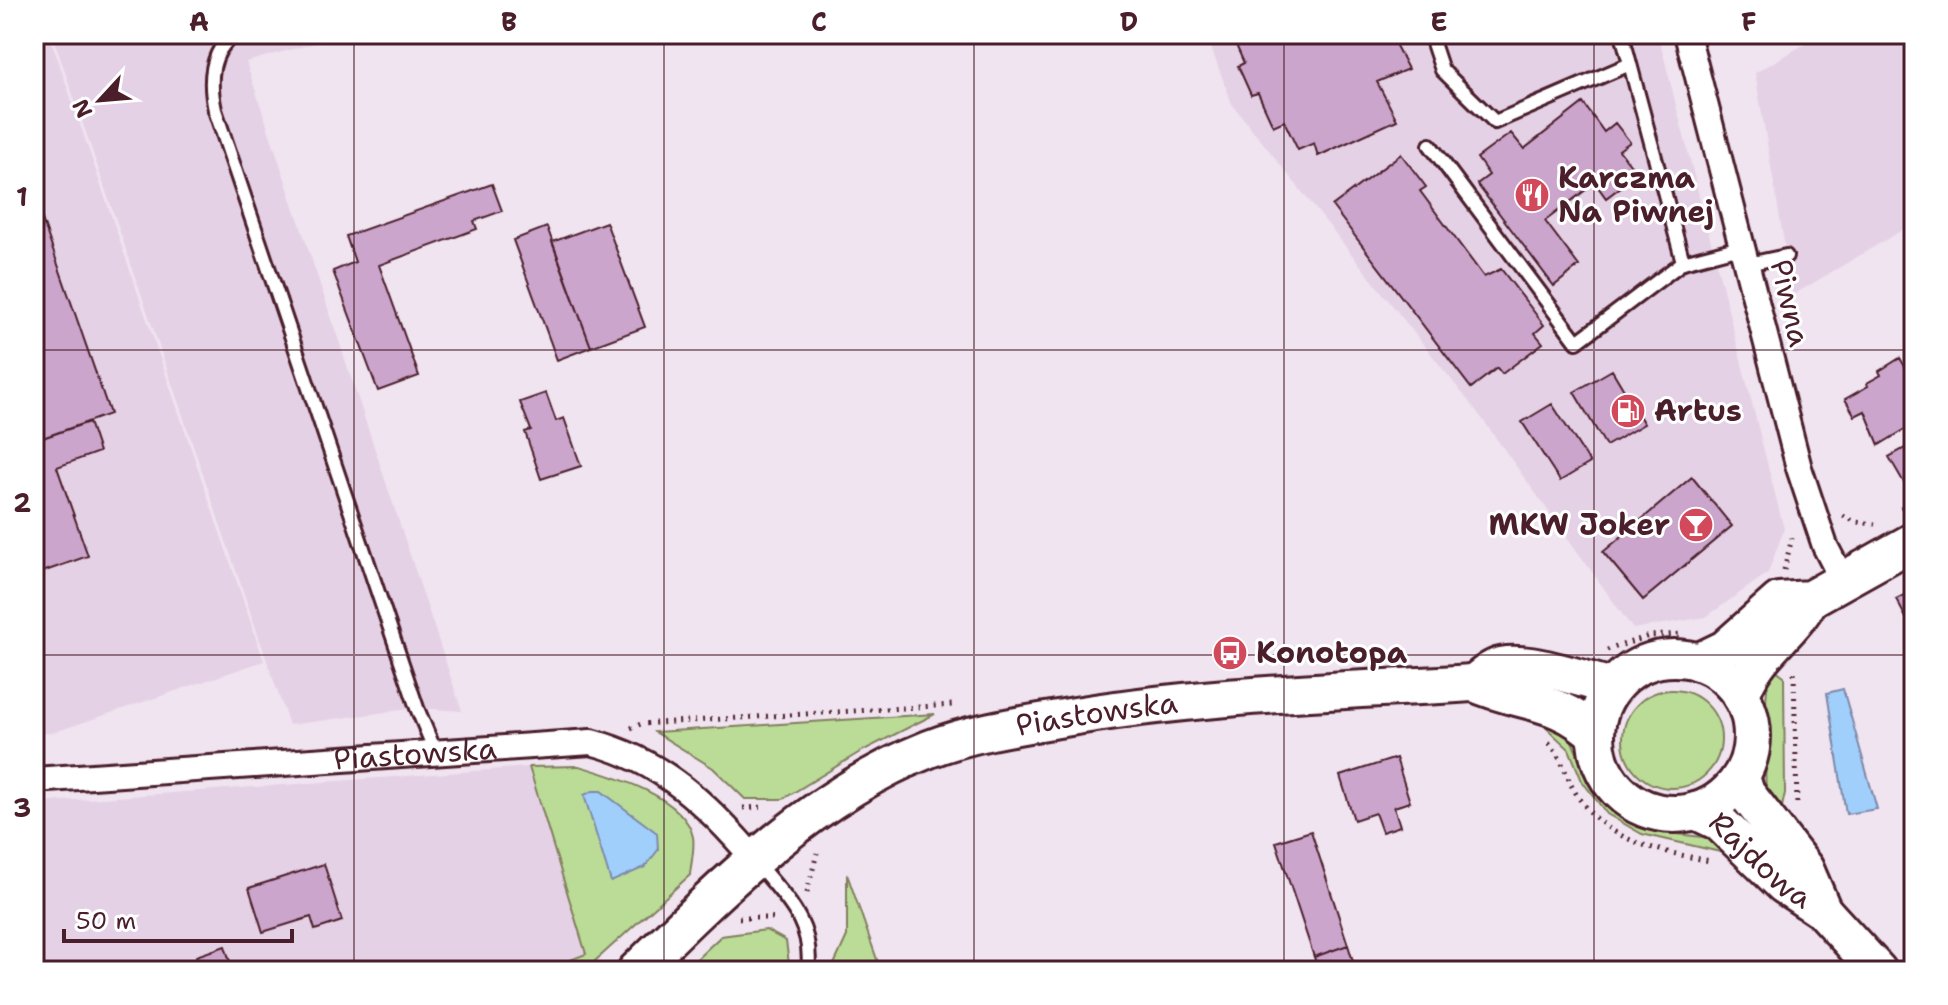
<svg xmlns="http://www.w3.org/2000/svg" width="1948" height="1005" font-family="'Shantell Sans',sans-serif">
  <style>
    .built { fill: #e5d1e5 }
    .green { fill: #badc96; stroke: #827e60; stroke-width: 2 }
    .water { fill: #a1cffc; stroke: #7e89a8; stroke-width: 2 }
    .building { fill: #cca5cc; stroke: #4a1f2b; stroke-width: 2 }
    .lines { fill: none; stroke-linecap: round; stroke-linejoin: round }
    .lane-casing { stroke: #4a1f2b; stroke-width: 18 }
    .street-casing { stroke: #4a1f2b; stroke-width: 30 }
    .secondary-casing { stroke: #4a1f2b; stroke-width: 42 }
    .path { stroke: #4a1f2b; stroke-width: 5; stroke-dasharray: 2 6; stroke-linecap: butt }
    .lane { stroke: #fff; stroke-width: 12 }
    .street { stroke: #fff; stroke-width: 24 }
    .secondary { stroke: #fff; stroke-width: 36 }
    .grid { fill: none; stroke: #4a1f2b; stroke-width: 2; stroke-opacity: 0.55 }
    .labels { text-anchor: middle; stroke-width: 6; stroke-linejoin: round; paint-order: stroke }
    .poi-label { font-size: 30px; font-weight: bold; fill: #4a1f2b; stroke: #fff; text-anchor: start }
    .street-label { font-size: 30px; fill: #4a1f2b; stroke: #fff }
    .neatline { fill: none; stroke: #4a1f2b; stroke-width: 3 }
    .grid-label { font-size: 26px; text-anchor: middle; font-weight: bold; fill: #4a1f2b }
  </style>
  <rect width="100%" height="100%" fill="#f0e4f0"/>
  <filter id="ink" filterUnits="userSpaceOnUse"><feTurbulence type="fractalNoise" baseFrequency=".0125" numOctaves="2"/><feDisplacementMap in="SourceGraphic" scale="16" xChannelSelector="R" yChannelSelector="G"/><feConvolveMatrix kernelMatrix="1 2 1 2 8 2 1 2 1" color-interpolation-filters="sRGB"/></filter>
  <g filter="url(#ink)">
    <!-- built -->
    <path class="built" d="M 34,34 L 49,34 L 264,661 L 52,733 L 34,734 Z
      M 52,34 L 348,34 L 246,62 L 462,711 L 417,708 L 289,725 Z
      M 1206,34 L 1658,34 L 1784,529 L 1768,573 L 1706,617 L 1633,629 L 1478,413 L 1232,104 Z
      M 1822,34 L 1914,34 L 1914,223 L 1793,295 L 1755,73 Z
      M 529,767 L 586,954 L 542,971 L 34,971 L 34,803 Z"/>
    <!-- green -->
    <path class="green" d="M 1772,667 L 1784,676 L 1785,793 L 1782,807 L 1775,813 C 1759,787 1768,763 1767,734 C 1766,709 1764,692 1772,667 Z
      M1623 739a49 49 0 1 1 98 0a49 49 0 1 1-98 0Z
      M 935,714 L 860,752 L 783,799 L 745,799 L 713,768 L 655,732 Z
      M 1539,721 L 1561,728 L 1571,739 L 1594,792 L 1622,819 L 1652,831 L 1710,838 L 1729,854 L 1642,834 L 1607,814 L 1582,781 L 1569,749 Z
      M 579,766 C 613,776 685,797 693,837 C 695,848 691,863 690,875 L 584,971 L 542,971 L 586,954 L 529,767 Z
      M 847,874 L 881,971 L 831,971 L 847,936 Z
      M 766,930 L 786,941 L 789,964 L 783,971 L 684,971 L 721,936 Z"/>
    <!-- water -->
    <path class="water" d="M 1843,689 L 1877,809 L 1846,814 L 1827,693 Z
      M 593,791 L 601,791 L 657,833 L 658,850 L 645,867 L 611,882 L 584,795 Z"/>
    <!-- building -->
    <path class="building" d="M 1231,34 L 1390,34 L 1408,69 L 1377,82 L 1397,120 L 1318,156 L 1314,143 L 1298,150 L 1284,121 L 1273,126 L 1258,93 L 1251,95 L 1238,66 L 1244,63 Z
      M 1583,103 L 1604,132 L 1615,123 L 1630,142 L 1619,150 L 1638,174 L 1606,198 L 1595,183 L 1545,221 L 1579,266 L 1554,286 L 1477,184 L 1489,175 L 1477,158 L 1511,133 L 1524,149 Z
      M 1401,154 L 1426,187 L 1420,191 L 1484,277 L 1501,269 L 1544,325 L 1535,333 L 1543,343 L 1502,374 L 1497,368 L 1471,388 L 1332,206 Z
      M 492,184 L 502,211 L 474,221 L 477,229 L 379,265 L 419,376 L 378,391 L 333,271 L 355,262 L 346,236 Z
      M 34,196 L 110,414 L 34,441 Z
      M 606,222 L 645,327 L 591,347 L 552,242 Z
      M 547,227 L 591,347 L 557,360 L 513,240 Z
      M 1900,358 L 1914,382 L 1914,424 L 1879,445 L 1865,411 L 1855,416 L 1845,399 L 1868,386 L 1867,383 L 1881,375 L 1879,371 Z
      M 1612,370 L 1644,424 L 1606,446 L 1574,392 Z
      M 546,393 L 556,421 L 564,418 L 581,466 L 541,479 L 525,432 L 531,430 L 520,402 Z
      M 1552,404 L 1590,463 L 1560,481 L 1522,422 Z
      M 89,422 L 99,452 L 57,467 L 88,556 L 34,575 L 34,441 Z
      M 1914,443 L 1914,491 L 1910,493 L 1889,457 Z
      M 1692,477 L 1732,526 L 1643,600 L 1603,552 Z
      M 1914,590 L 1914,633 L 1896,599 Z
      M 1396,758 L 1410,802 L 1394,807 L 1400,826 L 1382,832 L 1375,813 L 1354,820 L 1340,776 Z
      M 1311,831 L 1348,945 L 1314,957 L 1276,842 Z
      M 324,864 L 342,921 L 315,930 L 311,917 L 263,932 L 249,888 Z
      M 1348,945 L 1356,971 L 1319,971 L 1314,957 Z
      M 225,946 L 233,971 L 201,971 L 196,956 Z"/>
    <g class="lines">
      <defs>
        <path id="lane" d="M 235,34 C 209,52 209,82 215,110 L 417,708 L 435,751
          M 1430,34 L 1442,70 L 1495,122 L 1630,64
          M 1622,34 L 1683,262
          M 1430,145 L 1577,342 L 1683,262 L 1744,246
          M 1748,264 L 1786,256
          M 757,863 C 786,899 814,922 808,971"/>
        <g id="street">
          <path d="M 1687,34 L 1799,468 L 1825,546 L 1843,581"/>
          <path id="s1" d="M 34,780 L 591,742 C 662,760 709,806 755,860"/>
        </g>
        <g id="secondary">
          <circle cx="1674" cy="736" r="78"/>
          <path d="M 1698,662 L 1725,649 L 1779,601 L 1810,599 L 1914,541"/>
          <path d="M 1474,683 C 1481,678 1488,671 1495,668 C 1521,656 1586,681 1613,687"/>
          <path d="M 1741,696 C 1753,654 1791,635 1810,599"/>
          <path d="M 1741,777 L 1746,793 L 1805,869 L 1823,911"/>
          <path id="s2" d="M 1696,811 L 1719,822 L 1784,885 L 1823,911 L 1878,971"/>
          <path id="s3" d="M 636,971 C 722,886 815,794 929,749 C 970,733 1015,726 1058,719 C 1195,695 1336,691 1474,683 C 1520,704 1557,697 1596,735"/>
        </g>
      </defs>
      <!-- lane casing -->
      <use href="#lane" class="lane-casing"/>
      <!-- street casing -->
      <use href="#street" class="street-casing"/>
      <!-- secondary casing -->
      <use href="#secondary" class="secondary-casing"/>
      <!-- path -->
      <path class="path" d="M 1901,509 L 1914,501
        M 1843,516 L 1856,522 L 1875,524
        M 1784,570 L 1792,538
        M 1607,650 L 1649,636 L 1683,634
        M 1794,673 L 1797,806
        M 631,728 L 641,724 L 952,705
        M 1549,743 C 1563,758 1565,775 1575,792 C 1606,843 1657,850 1710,861
        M 743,808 L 765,807
        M 807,893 L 817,853
        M 739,918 L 773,918"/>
      <!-- lane -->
      <use href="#lane" class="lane"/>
      <!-- street -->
      <use href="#street" class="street"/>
      <!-- secondary -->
      <use href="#secondary" class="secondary"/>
    </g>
  </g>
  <!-- grid -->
  <path class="grid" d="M 354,34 L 354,971M 664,34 L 664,971M 974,34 L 974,971M 1284,34 L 1284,971M 1594,34 L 1594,971M 34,350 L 1914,350M 34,655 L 1914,655"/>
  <!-- icons -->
  <defs>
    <symbol id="restaurant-disc" viewBox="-11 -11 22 22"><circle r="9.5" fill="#d1495b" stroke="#fff"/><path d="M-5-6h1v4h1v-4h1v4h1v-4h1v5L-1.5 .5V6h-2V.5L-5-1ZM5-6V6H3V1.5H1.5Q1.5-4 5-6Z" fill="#fff"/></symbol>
    <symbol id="fuel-disc" viewBox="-11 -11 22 22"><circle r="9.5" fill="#d1495b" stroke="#fff"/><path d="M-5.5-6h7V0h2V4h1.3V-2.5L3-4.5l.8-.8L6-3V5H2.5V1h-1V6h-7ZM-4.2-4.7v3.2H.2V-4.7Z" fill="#fff"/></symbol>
    <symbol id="bar-disc" viewBox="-11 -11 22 22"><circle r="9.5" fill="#d1495b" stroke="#fff"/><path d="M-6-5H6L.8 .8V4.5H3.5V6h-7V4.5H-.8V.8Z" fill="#fff"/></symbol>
    <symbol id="bus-disc" viewBox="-11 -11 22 22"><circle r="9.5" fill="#d1495b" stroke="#fff"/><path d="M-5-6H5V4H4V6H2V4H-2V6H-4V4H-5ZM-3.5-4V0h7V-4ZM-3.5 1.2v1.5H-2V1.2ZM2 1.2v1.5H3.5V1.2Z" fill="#fff"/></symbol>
  </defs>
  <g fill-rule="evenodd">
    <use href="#restaurant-disc" x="1512" y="175" width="40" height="40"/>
    <use href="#fuel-disc" x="1608" y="391" width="40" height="40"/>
    <use href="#bar-disc" x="1676" y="505" width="40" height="40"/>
    <use href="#bus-disc" x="1210" y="633" width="40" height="40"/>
  </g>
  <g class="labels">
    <!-- poi labels -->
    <g class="poi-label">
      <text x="1558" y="188">Karczma<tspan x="1558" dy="34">Na Piwnej</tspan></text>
      <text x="1654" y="421">Artus</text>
      <text x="1670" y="535" text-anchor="end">MKW Joker</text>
      <text x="1256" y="663">Konotopa</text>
    </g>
    <!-- street labels -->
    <g class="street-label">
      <text transform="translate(1790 303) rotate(77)" y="10">Piwna</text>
      <text dy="10" stroke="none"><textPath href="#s3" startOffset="542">Piastowska</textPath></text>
      <text dy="10" stroke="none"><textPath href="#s1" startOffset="382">Piastowska</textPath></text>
      <text dy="10" stroke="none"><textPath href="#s2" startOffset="82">Rajdowa</textPath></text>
    </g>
  </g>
  <!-- margin -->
  <rect width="1948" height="1005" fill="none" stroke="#fff" stroke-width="88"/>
  <!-- north arrow -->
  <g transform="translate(100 100) rotate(244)" stroke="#ffffff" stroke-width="6" paint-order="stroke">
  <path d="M0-6L14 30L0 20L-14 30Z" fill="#4a1f2b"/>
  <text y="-12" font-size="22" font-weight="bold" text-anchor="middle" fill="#4a1f2b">N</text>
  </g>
  <!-- scale -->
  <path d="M64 929v12h228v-12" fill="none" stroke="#4a1f2b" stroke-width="4"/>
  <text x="76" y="929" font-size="24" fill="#4a1f2b" stroke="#ffffff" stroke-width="6" paint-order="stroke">50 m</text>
  <rect x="44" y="44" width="1860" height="917" class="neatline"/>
  <g class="grid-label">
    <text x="199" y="31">A</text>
    <text x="509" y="31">B</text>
    <text x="819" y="31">C</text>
    <text x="1129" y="31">D</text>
    <text x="1439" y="31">E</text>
    <text x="1749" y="31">F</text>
    <text x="22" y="206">1</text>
    <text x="22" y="512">2</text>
    <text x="22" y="817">3</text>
  </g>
</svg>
